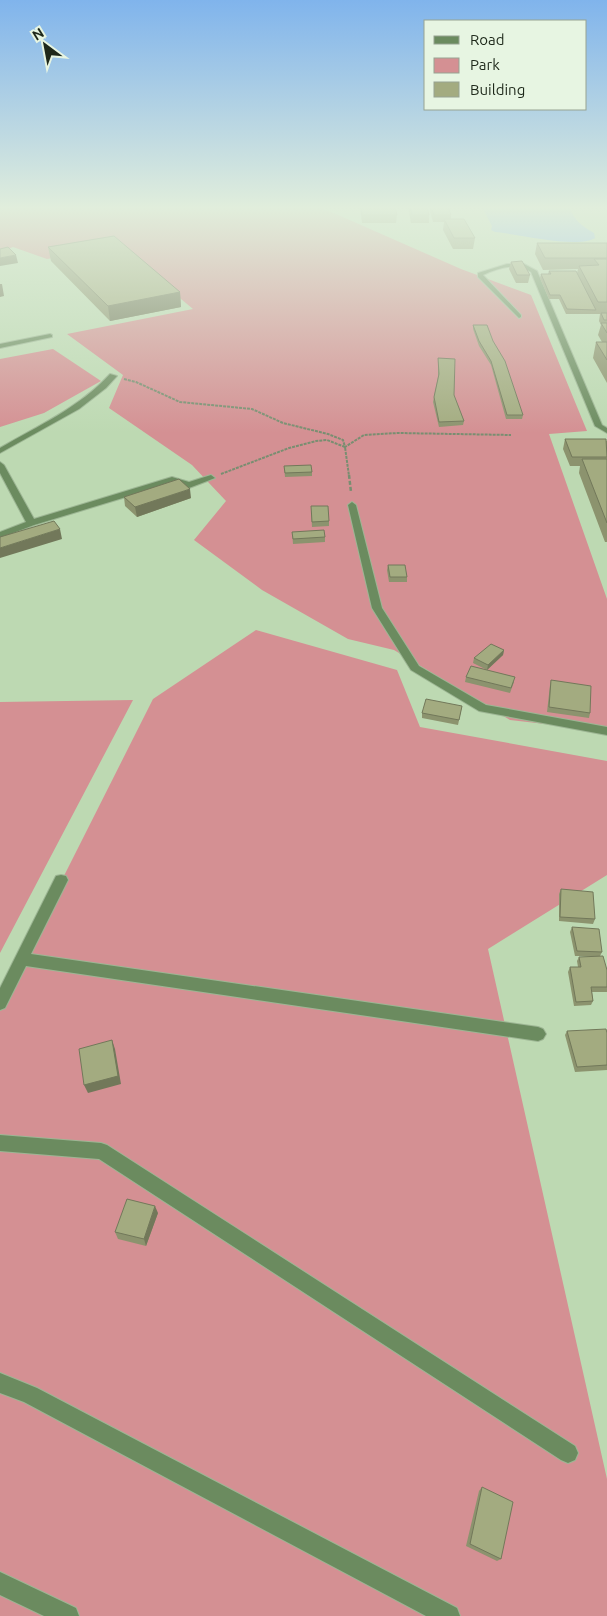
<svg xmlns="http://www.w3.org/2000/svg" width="607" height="1616" font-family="Ubuntu,sans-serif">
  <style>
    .green { fill: #d49093 }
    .water { fill: #85b3f3 }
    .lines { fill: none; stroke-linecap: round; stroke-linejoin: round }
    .minor-casing { stroke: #9db694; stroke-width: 2 }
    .path-far1 { stroke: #798e71; stroke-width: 2; stroke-dasharray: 3 1; stroke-linecap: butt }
    .path { stroke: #798e71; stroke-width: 2.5; stroke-dasharray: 4 2; stroke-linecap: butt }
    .minor { fill: #6b8b5f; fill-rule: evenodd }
    .wall { fill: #8c936e }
    .shaded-wall { fill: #72785a }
    .building { fill: #a3ab80; stroke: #72785a }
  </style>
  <rect width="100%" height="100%" fill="#bdd9b2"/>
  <!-- green -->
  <path class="green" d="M 0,207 L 320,207 L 461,269 L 531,295 L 587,431 L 549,434 L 607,599 L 607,731 L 510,720 L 394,650 L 348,639 L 262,590 L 194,540 L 226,501 L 192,465 L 109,408 L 123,375 L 67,334 L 193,309 L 119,247 L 47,259 L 13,247 L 0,252 Z
    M 53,349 L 101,381 L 44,413 L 0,427 L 0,359 Z
    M 256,630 L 397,670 L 420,727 L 607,761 L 607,875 L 488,949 L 607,1479 L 607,1616 L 0,1616 L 0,1003 L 153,699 Z
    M 133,700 L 0,953 L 0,702 Z"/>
  <!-- water -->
  <path class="water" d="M 482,207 L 573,207 L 570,209 C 575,221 582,226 594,233 L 595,238 C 579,249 518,234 495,232 L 491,230 L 492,226 Z"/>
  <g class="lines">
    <defs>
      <path id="minor" d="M 507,264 L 524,264 L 537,271 L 602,425 L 607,428 L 607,433 L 595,426 L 531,272 C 516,262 499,268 483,275 L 521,315 L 521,317 L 519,318 L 478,277 L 478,273 Z
        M 50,334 L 52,335 L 52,337 L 0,348 L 0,344 Z
        M 110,374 L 117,376 L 106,388 L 79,409 L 0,453 L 0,448 C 38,426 80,407 110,374 Z
        M 0,462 L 4,465 L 34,519 L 172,477 L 189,482 L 211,475 L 215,478 L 189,488 L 172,483 L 34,525 L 0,538 L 0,532 L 26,522 L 0,473 Z
        M 352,502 L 356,505 L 382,608 L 419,666 L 486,705 L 607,727 L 607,735 L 479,711 L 411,670 L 372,608 L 348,505 Z
        M 61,875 L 66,876 L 68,880 L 31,954 L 538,1027 L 543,1029 L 546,1034 L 543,1039 L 538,1041 L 26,966 L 5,1008 L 0,1010 L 0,988 L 56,876 Z
        M 0,1135 L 101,1143 L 107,1145 L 575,1446 L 578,1453 L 575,1460 L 568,1463 L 561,1460 L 99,1159 L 0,1151 Z
        M 0,1373 L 37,1388 L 457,1608 L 460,1616 L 426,1616 L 24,1402 L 0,1393 Z
        M 0,1572 L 76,1608 L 79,1616 L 44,1616 L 0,1595 Z"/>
    </defs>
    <!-- minor casing -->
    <use href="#minor" class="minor-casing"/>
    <!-- path-far1 -->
    <path class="path-far1" d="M 124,379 L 136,382 L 180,402 L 252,409 L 283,423 L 328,434 L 343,440 L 345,447 L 364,435 L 398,433 L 511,435
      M 221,474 L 289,448 L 316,441 L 327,440 L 345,447 L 349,476"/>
    <!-- path -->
    <path class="path" d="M 349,475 L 351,492"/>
    <!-- minor -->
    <use href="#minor" class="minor"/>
  </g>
  <!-- wall -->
  <path class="wall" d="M 360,207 L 395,207 L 397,215 L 396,223 L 362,223 Z
    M 408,207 L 427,207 L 429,215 L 429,223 L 411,223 Z
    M 429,207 L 448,207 L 451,215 L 451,219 L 475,238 L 473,249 L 453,249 L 443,230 L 444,222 L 433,222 Z
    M 537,243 L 607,243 L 607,383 L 593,358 L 596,342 L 602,342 L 598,335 L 601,325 L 599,321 L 600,314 L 595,314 L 595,313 L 595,314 L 566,314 L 559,299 L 549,299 L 540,278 L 541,274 L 548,274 L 549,271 L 577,273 L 578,269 L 543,270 L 535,254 Z
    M 48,247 L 180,292 L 181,307 L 110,321 L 51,261 Z
    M 511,262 L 530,275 L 528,283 L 516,283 L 509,269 Z
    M 473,325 L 523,415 L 522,419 L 506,419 L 491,365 L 479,346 L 473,329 Z
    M 438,358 L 454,395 L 464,421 L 463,425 L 439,427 L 433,402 L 438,377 Z
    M 565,439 L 607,441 L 607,542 L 605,542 L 579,473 L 580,466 L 570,466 L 563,449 Z
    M 284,466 L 312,472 L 312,476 L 285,477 Z
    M 124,497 L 191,498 L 137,517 L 125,506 Z
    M 311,511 L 329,521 L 329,526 L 312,527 Z
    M 292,532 L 325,537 L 325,542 L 293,544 Z
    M 388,565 L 407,577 L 407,582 L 389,582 L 387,570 Z
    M 504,650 L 503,655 L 487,670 L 473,663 L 474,658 Z
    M 466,677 L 514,682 L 510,693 L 465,682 Z
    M 551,680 L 590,713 L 589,718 L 547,712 L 550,685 Z
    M 462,706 L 458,725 L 422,718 L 422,713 Z
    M 561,889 L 595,919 L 593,924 L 559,921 L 559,894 Z
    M 572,927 L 602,952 L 600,956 L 607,970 L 607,992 L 592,992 L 593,1001 L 591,1005 L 574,1006 L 568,972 L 570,967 L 578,967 L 577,961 L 579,957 L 600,956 L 575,956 L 570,932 Z
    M 567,1031 L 607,1033 L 607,1070 L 575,1072 L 565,1035 Z
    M 158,1213 L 146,1246 L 118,1239 L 115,1232 Z
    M 482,1487 L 501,1559 L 497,1561 L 466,1546 L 479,1491 Z"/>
  <!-- shaded-wall -->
  <path class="shaded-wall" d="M 16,255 L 18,263 L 0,266 L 0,258 Z
    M 0,284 L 2,284 L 4,296 L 0,297 Z
    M 180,292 L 181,307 L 110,321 L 108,306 Z
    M 190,489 L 191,498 L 137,517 L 135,507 Z
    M 60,529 L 62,539 L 0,558 L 0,548 Z
    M 504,650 L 503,655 L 487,670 L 488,665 Z
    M 112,1040 L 115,1049 L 121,1084 L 88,1093 L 84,1085 Z
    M 155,1206 L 158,1213 L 146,1246 L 144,1239 Z"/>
  <!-- building -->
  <path class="building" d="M 361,207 L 395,207 L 397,215 L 362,215 Z
    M 410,207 L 427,207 L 429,215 L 412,215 Z
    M 431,207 L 448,207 L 451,215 L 434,215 Z
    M 444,219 L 464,219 L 475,238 L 454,238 Z
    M 114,236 L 180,292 L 108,306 L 48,247 Z
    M 537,243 L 607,243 L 607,258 L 545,258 Z
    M 8,247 L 16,255 L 0,258 L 0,249 Z
    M 594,259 L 607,259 L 607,302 L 598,302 L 579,266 L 599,265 Z
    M 522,261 L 530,275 L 517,275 L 511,262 Z
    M 549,271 L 576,271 L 596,310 L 567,309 L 560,295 L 550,295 L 541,274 L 551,274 Z
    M 601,313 L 607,313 L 607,320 L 604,320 Z
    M 601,323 L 607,323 L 607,333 Z
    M 473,325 L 487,325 L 493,341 L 505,361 L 523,415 L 507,415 L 491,361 L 479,341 Z
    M 596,342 L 607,342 L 607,360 Z
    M 438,358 L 455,359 L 454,395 L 464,421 L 439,422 L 434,397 L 439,374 Z
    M 565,439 L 606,439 L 607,457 L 572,457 Z
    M 582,459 L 607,459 L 607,523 Z
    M 311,465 L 312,472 L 285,473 L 284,466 Z
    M 179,479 L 190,489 L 135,507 L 124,497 Z
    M 311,506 L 328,506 L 329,521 L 312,522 Z
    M 54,521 L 60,529 L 0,548 L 0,537 Z
    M 324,530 L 325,537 L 293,539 L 292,532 Z
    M 388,565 L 405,565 L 407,577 L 390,577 Z
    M 491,644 L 504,650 L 488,665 L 474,658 Z
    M 471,666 L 515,677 L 511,688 L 466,677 Z
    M 551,680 L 591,686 L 590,713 L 549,707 Z
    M 426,699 L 462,706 L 459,720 L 422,713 Z
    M 561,889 L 593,892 L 595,919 L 560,917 Z
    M 572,927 L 599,929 L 602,952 L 577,951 Z
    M 603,956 L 607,970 L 607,987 L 591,987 L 593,1001 L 576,1002 L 570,967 L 581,967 L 579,957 Z
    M 606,1029 L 607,1033 L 607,1065 L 577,1067 L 567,1031 Z
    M 112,1040 L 118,1076 L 84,1085 L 79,1049 Z
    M 127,1199 L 155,1206 L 144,1239 L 115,1232 Z
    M 482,1487 L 513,1502 L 501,1559 L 470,1544 Z"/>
  <!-- sky -->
  <linearGradient id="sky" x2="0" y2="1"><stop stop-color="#80b4ec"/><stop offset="0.48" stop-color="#e1eedc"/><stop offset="1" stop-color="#e1eedc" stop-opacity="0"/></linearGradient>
  <rect width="607" height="433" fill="url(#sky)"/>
  <!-- legend -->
  <rect x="424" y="20" width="162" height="90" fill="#e7f5e2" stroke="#97a392"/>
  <rect x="434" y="36" width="25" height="8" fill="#6b8b5f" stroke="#97a392"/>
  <text x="470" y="45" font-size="15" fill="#1e281a">Road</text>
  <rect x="434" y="58" width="25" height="15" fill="#d49093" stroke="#97a392"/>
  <text x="470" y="70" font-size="15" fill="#1e281a">Park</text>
  <rect x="434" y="82" width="25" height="15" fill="#a3ab80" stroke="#97a392"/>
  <text x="470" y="95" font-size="15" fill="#1e281a">Building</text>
  <!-- north arrow -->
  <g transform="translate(45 45) rotate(328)" stroke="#e7f5e2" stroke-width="4" paint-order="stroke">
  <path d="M0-4L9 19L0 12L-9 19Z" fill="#1e281a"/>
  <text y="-8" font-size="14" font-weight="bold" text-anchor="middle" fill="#1e281a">N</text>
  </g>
</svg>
